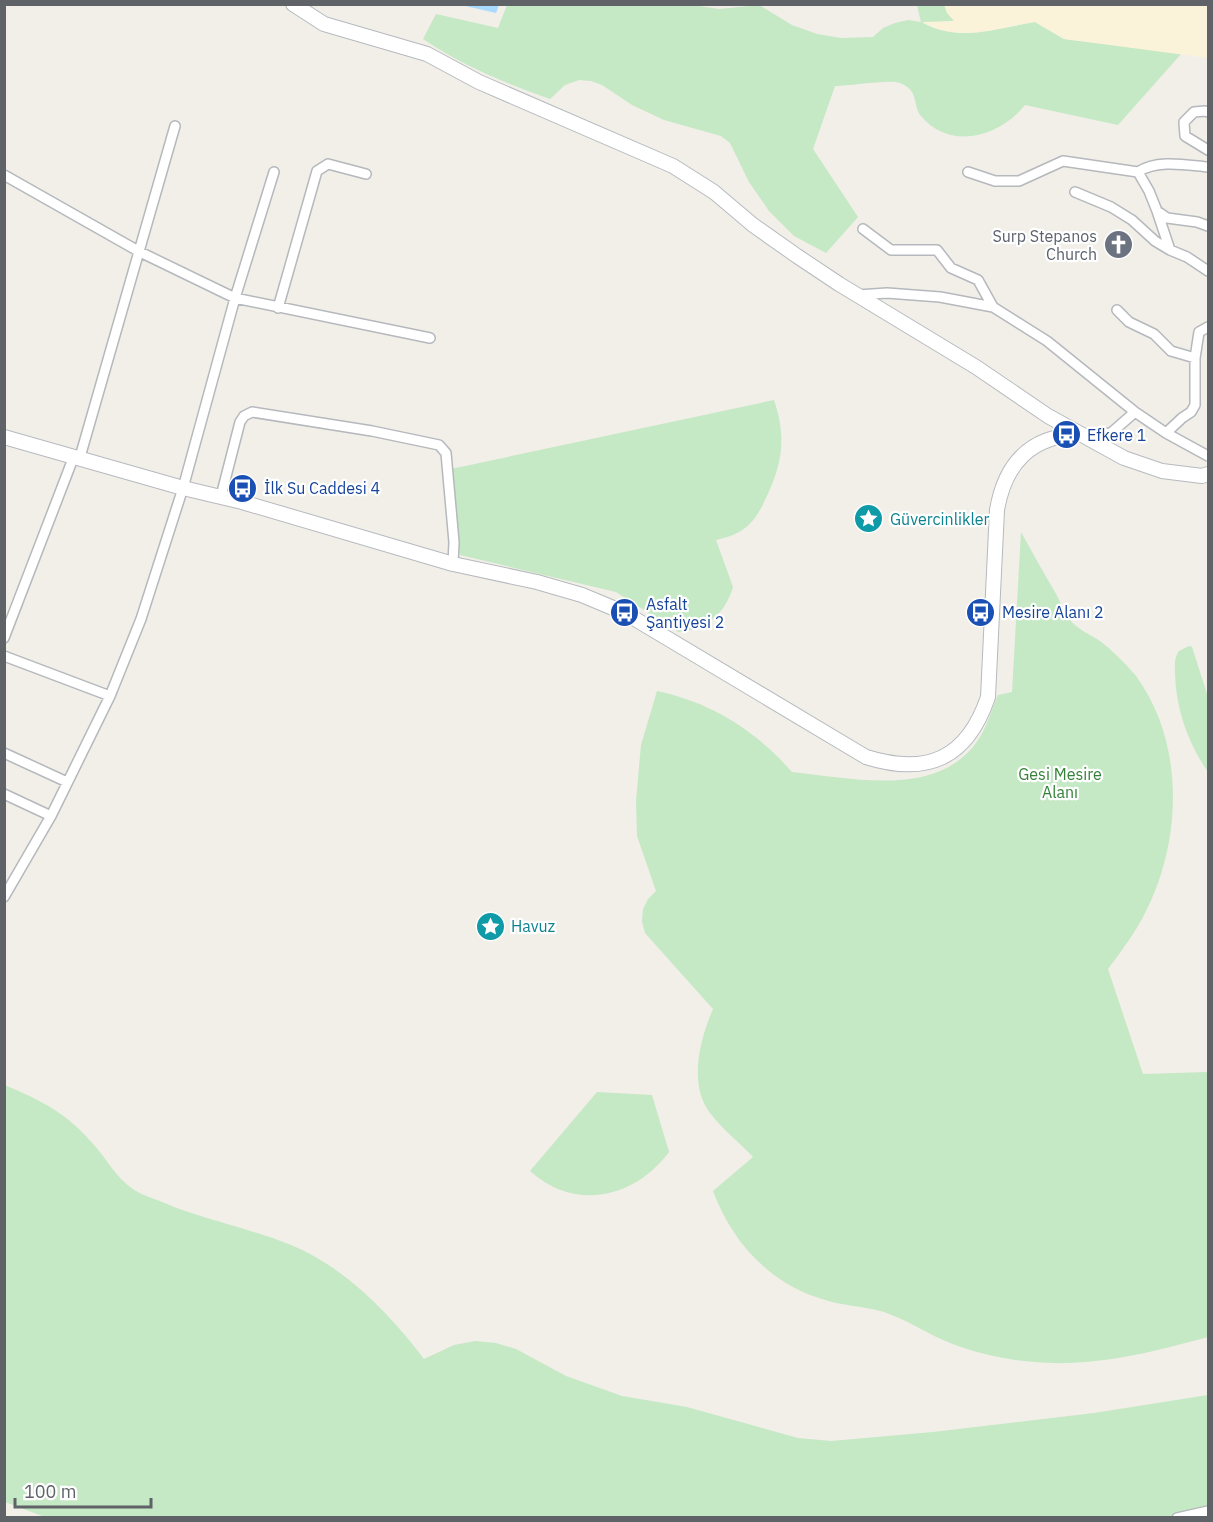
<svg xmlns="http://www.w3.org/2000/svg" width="1213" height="1522" font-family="'IBM Plex Sans',sans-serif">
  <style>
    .green { fill: #c5e8c5 }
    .sand { fill: #fbf3d9 }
    .water { fill: #aadaff }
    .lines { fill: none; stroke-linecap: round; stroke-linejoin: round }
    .street-casing { stroke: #b5b8bc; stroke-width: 12 }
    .secondary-casing { stroke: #b6babf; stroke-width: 16 }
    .street { stroke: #fff; stroke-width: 9 }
    .secondary { stroke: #fff; stroke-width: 14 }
    .labels { text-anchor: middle; stroke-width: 4.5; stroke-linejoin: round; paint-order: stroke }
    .worship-label { font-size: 16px; fill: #5b616d; stroke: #fff; text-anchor: end }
    .transit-label { font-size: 16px; fill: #164399; stroke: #fff; text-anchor: start }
    .culture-label { font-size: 16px; fill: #0d838f; stroke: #fff; text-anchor: start }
    .park-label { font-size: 16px; fill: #348238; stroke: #fff }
  </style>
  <rect width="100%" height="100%" fill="#f1efe8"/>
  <!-- green -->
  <path class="green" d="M 686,4 L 719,9 L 759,5 L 792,25 L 817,34 L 841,38 L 873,37 L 883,28 L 895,23 L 908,20 L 921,22 L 917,5 L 944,4 L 954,21 L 923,23 C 960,43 997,28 1035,22 L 1064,39 L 1182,53 L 1118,125 L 1025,105 C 1000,137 950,151 921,116 C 912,105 920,91 900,83 C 890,79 850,86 835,86 L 813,149 L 858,217 L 826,253 L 794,236 L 769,211 L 749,182 L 730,143 L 721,136 L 664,120 L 632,105 L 602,85 L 591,81 L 579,80 L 565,85 L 550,99 C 505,83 463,66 423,39 L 436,14 L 498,28 L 507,5 Z
    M 774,400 C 787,438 782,465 765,500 C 759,513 752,525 739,532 C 732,536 724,538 716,540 L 733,587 C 725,614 706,630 678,632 L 616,592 L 460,555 L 451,469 Z
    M 1021,532 C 1032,552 1043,572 1055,592 C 1060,601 1064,612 1070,620 C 1077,629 1091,635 1100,641 C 1113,651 1125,663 1136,676 C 1185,743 1182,840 1146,911 C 1136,932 1122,950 1108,969 L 1143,1074 L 1208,1072 L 1208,1337 C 1120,1361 1049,1377 958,1346 C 932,1337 910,1321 884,1312 C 864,1306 842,1306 822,1299 C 769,1283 732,1242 713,1191 L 753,1157 C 739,1142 722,1129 710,1113 C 688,1084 700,1039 713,1009 L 645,933 L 642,921 L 643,909 L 648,899 L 656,891 L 637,836 L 636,801 L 641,745 L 657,691 C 712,703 755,730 792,772 C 852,778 941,800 980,737 C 988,724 992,708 998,695 L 1012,692 Z
    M 1189,646 L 1192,647 L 1208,697 L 1208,772 C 1188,743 1176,709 1175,674 C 1175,665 1174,658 1179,651 Z
    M 4,1085 C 41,1100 68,1114 94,1145 C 107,1159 116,1178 133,1189 C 141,1195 153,1198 162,1202 C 204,1220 249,1228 291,1245 C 345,1267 390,1314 424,1359 L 454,1345 L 475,1341 L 496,1343 L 516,1349 L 566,1376 L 622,1396 L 687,1407 L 798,1438 L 831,1441 L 933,1432 L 1094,1413 L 1208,1395 L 1208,1517 L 45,1517 L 5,1502 Z
    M 597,1092 L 652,1095 L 669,1152 C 635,1198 575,1212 530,1171 Z"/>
  <!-- sand -->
  <path class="sand" d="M 944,5 L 1208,5 L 1208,58 L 1064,39 L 1035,22 C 995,28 961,43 922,22 L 954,21 L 947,13 Z"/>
  <!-- water -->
  <path class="water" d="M 461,5 L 499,5 L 496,13 Z"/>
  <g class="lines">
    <defs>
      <path id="street" d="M 1208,112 L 1205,111 L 1194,112 L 1184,122 L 1185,136 L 1208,150
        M 968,172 L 995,181 L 1019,181 L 1063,161 L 1138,172 C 1157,159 1186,165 1208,167
        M 1138,172 L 1149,191 L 1157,211 L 1167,218 L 1197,222 L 1208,226
        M 4,175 L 140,252 L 235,298 L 430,338
        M 1075,192 L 1111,207 L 1132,220 L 1155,241 L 1170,250 L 1187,257 L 1208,271
        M 1157,211 L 1170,250
        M 863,229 L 891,250 L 937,250 L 951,268 L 978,280 L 993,307
        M 858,295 L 887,293 L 940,297 L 993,307 L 1047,341 L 1135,412 L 1166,433 L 1208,456
        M 278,308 L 317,171 L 328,164 L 366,174
        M 1117,310 L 1129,322 L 1154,334 L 1171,351 L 1195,358
        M 1166,433 L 1182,418 L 1191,412 L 1195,405 L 1195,358 L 1199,332 L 1208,327
        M 1083,434 L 1111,433 L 1135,412
        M 80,457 L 175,126
        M 221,496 L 240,422 L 244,416 L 252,412 L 372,431 L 439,445 L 446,453 L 454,542 L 453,564
        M 4,638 L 74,456
        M 4,656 L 110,696
        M 4,753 L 67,782
        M 4,794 L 51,816
        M 4,897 L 51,816 L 110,696 L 141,619 L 183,488 L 235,298 L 274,172
        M 1177,1518 L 1208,1511"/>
      <path id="secondary" d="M 293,4 L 324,24 L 427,54 L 479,82 L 673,166 L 714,192 L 753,225 L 797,256 L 839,284 L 976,367 L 1048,416 L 1124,458 L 1162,471 L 1202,476 L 1208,474
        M 4,437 L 183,488 L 242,502 L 453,564 L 537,582 L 582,595 L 625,613 L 866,757 C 927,776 967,759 988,697 L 997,510 C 1005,463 1031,436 1080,434"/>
    </defs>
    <!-- street casing -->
    <use href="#street" class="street-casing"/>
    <!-- secondary casing -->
    <use href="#secondary" class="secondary-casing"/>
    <!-- street -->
    <use href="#street" class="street"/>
    <!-- secondary -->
    <use href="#secondary" class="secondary"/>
  </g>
  <!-- icons -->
  <defs>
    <symbol id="church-disc" viewBox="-11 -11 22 22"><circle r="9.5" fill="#6b7280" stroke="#fff"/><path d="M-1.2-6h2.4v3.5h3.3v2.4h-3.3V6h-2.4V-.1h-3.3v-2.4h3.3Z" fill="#fff"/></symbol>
    <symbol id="bus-disc" viewBox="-11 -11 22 22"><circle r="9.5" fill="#1a4fb4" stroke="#fff"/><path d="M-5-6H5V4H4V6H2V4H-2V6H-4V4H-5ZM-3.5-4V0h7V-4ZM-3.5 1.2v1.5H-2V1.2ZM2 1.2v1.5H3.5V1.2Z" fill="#fff"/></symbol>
    <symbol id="sight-disc" viewBox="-11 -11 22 22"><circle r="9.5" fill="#0f9aa8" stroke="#fff"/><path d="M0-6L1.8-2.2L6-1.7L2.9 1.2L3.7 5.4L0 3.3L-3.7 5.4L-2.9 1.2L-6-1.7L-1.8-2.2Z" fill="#fff"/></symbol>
  </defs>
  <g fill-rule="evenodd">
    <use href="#church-disc" x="1102" y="228" width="33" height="33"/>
    <use href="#bus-disc" x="1050" y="418" width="33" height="33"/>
    <use href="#bus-disc" x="226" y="472" width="33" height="33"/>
    <use href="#sight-disc" x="852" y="502" width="33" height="33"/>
    <use href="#bus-disc" x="964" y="596" width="33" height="33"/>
    <use href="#bus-disc" x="608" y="596" width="33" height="33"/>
    <use href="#sight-disc" x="474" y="910" width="33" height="33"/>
  </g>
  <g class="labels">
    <!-- worship labels -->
    <g class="worship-label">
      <text x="1097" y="242">Surp Stepanos<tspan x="1097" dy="18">Church</tspan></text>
    </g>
    <!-- transit labels -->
    <g class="transit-label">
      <text x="1087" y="441">Efkere 1</text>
      <text x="264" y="494">İlk Su Caddesi 4</text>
      <text x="646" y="610">Asfalt<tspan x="646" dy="18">Şantiyesi 2</tspan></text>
      <text x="1002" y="618">Mesire Alanı 2</text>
    </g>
    <!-- culture labels -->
    <g class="culture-label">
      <text x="890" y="525">Güvercinlikler</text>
      <text x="511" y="932">Havuz</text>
    </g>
    <!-- park labels -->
    <g class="park-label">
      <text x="1060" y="780">Gesi Mesire<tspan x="1060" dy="18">Alanı</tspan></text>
    </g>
  </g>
  <!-- border -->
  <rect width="1213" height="1522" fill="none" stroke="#5f6368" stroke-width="12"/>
  <!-- scale -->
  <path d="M15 1498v9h136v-9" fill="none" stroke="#5f6368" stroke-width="3"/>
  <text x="24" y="1498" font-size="18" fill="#5f6368" stroke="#ffffff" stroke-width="4.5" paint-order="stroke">100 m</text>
</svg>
